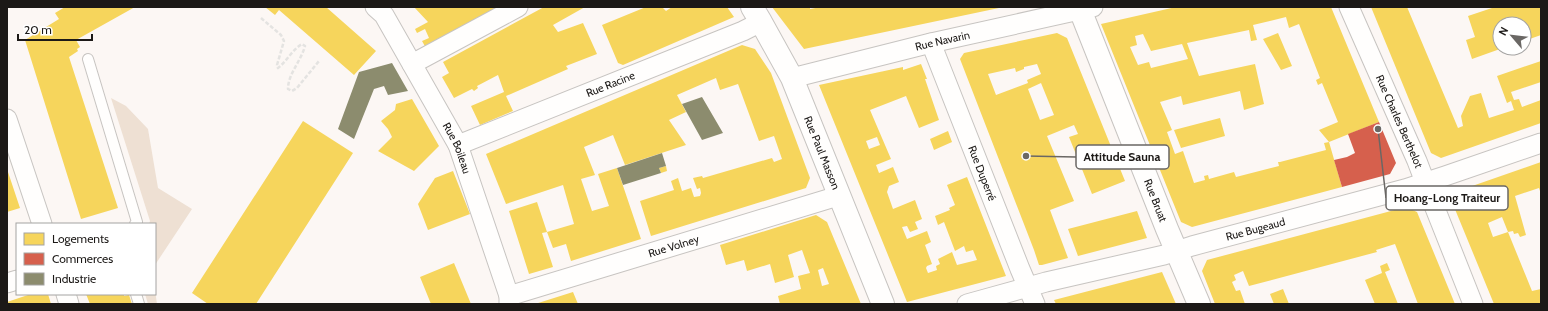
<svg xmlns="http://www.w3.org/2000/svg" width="1548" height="311" font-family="Cabin,sans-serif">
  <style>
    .green { fill: #eee0d3 }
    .homes { fill: #f6d55c; fill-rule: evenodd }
    .shops { fill: #d6604d }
    .industry { fill: #8c8c6e }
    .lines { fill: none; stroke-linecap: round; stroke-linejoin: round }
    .lane-casing { stroke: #c7c4c1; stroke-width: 12 }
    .street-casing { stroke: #c7c4c1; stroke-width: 21 }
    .secondary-casing { stroke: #c7c4c1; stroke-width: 24 }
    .path { stroke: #e4e3e1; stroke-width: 2.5; stroke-dasharray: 4 2; stroke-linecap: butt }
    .lane { stroke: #fffefd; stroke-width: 10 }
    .street { stroke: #fffefd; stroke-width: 19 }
    .secondary { stroke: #fffefd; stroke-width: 22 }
    .labels { text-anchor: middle; stroke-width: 4; stroke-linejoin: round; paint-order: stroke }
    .street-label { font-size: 11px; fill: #1c1917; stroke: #fff }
    .leader { fill: none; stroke: #6a6764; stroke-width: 1.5 }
    .callout-dot { fill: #6a6764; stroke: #fff; stroke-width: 1.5 }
    .callout { fill: #fff; stroke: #6a6764; stroke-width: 1.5 }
    .callout-label { font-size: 12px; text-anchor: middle; font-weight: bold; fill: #1c1917 }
  </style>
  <rect width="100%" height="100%" fill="#fcf7f4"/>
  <!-- green -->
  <path class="green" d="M 111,98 L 126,106 L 148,129 L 158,188 L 192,209 L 155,265 L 155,224 L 149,224 L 150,221 Z
    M 155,290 L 157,304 L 148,304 L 145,294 L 155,294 Z"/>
  <!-- homes -->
  <path class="homes" d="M 65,7 L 135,7 L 76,40 L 80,47 L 77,49 L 78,51 L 69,57 L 118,208 L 81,219 L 25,40 L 59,19 L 55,13 Z
    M 265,7 L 326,7 L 376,51 L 354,75 L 279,10 L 275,15 Z
    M 414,7 L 499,7 L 426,48 L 422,41 L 429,38 L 425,29 L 417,33 L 415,29 L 428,22 Z
    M 544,7 L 585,7 L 553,25 L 558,32 L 583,23 L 597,54 L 566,66 L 568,69 L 506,96 L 513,111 L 480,125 L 471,106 L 504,92 L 498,75 L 477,86 L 478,88 L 474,91 L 472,89 L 454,98 L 442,77 L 449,73 L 443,62 Z
    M 646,7 L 662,7 L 666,11 L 672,7 L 727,7 L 734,17 L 623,65 L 618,63 L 602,25 Z
    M 772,7 L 810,7 L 810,9 L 821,7 L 999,8 L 804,49 Z
    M 1176,7 L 1331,7 L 1379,122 L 1329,142 L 1342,187 L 1192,227 L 1181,222 L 1101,24 ZM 1286,17 L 1289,28 L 1299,24 L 1320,78 L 1316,80 L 1318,85 L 1322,83 L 1338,122 L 1319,130 L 1329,142 L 1324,143 L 1326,150 L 1280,162 L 1278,162 L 1279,166 L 1236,177 L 1234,172 L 1209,179 L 1208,175 L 1204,176 L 1205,180 L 1194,183 L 1183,151 L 1175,154 L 1167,132 L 1172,130 L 1160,102 L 1181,96 L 1183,105 L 1240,91 L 1244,110 L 1264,104 L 1255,64 L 1199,76 L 1187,43 L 1249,30 L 1251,41 L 1257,40 L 1253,25 ZM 1143,34 L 1151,51 L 1182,44 L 1188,59 L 1151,68 L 1149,62 L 1138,65 L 1130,47 L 1137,45 L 1135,36 Z
    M 1371,7 L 1407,7 L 1458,128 L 1463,126 L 1461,116 L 1470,96 L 1481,93 L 1489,118 L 1514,110 L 1511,101 L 1507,103 L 1497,76 L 1541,61 L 1541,82 L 1511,92 L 1514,100 L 1519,99 L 1522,107 L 1541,100 L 1541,123 L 1441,158 L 1431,153 Z
    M 1495,7 L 1541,7 L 1541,35 L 1524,41 L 1524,24 L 1500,24 L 1500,49 L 1472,59 L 1466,40 L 1475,37 L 1468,16 Z
    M 1057,33 L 1067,38 L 1125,181 L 1092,194 L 1069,137 L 1078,134 L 1074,125 L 1047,136 L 1074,201 L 1050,210 L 1068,258 L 1042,265 L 1039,265 L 1034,250 L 960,59 L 964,53 ZM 1037,64 L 1041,74 L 1027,80 L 1028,83 L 996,95 L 988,74 L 1015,68 L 1016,72 L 1024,69 L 1024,67 ZM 1041,83 L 1054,115 L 1040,120 L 1028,89 Z
    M 1278,33 L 1292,66 L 1281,70 L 1263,39 Z
    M 742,45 L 755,49 L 771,73 L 810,178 L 806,188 L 651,236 L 640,201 L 674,190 L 671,181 L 678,178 L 682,191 L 691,188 L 694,197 L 700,196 L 701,193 L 700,188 L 697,189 L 693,178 L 702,176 L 703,178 L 772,158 L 774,162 L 782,159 L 774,136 L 759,141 L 738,84 L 720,90 L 716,78 L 677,95 L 686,112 L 669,120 L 686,145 L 625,165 L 613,135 L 584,147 L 595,175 L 581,179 L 592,211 L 609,206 L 598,174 L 617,168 L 641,239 L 571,261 L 566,244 L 553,248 L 547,232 L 574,224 L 563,185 L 506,204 L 486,154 Z
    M 921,64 L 927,79 L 925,79 L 939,120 L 919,128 L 906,96 L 870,110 L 891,159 L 876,165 L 879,173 L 893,167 L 899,182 L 889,186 L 887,192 L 893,209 L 915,200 L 922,219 L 915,222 L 918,229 L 910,232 L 907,226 L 902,227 L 907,239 L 927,231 L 931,242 L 925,245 L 932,264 L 927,266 L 926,268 L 928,273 L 937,270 L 936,266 L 940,264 L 938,259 L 952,252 L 957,265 L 977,260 L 973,250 L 966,252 L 964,246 L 955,251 L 944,222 L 938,225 L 935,216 L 950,210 L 949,208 L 955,205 L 947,185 L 967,177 L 1006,276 L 907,302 L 819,85 L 903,67 L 903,70 ZM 877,137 L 880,145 L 869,149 L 866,141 Z
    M 412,99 L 439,146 L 414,171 L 378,151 L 392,137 L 388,129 L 381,121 L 395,110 L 396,104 Z
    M 1220,118 L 1225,136 L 1181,148 L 1174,130 Z
    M 303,121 L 353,153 L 256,304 L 208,304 L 192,293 Z
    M 948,131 L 952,142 L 934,150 L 930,139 Z
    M 1541,162 L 1541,194 L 1539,188 L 1515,196 L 1526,235 L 1520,237 L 1518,233 L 1514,234 L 1513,231 L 1508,232 L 1502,217 L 1488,223 L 1493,237 L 1508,232 L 1532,291 L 1541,289 L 1541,304 L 1494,304 L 1452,202 L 1455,192 Z
    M 666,166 L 667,171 L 661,173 L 659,168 Z
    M 7,169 L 20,208 L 7,212 Z
    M 453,171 L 470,214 L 428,230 L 418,204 L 435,178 Z
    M 537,202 L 547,232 L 542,233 L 553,267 L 529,274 L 509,211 Z
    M 1406,207 L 1417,212 L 1455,304 L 1418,304 L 1395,244 L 1376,250 L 1377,252 L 1249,286 L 1243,271 L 1234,275 L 1236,280 L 1232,282 L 1236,291 L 1240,290 L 1245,304 L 1215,304 L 1202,271 L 1207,260 Z
    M 1137,211 L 1147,238 L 1078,256 L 1068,229 Z
    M 816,215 L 827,222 L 861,304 L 780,304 L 778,296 L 801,289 L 798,276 L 810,273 L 802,250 L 788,255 L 794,277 L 775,283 L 770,264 L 747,271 L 744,260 L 726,265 L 720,245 ZM 823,268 L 829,284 L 822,286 L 818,270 Z
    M 454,263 L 471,304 L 431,304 L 420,277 Z
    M 1387,263 L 1390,270 L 1385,272 L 1398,304 L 1375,304 L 1365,280 L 1382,273 L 1380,266 Z
    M 1162,272 L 1176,304 L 1056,304 L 1054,300 Z
    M 1283,289 L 1289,304 L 1274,304 L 1270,294 Z
    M 573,292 L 578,304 L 535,304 Z
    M 31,294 L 48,294 L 51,304 L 7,304 L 7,302 Z
    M 86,294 L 124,294 L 124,296 L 129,295 L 132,304 L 90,304 Z"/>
  <!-- shops -->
  <path class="shops" d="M 1379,122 L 1396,163 L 1390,174 L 1342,187 L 1334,160 L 1347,157 L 1355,153 L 1348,134 Z"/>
  <!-- industry -->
  <path class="industry" d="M 392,63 L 408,91 L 388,95 L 384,86 L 374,89 L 354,139 L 338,129 L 359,72 Z
    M 702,97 L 723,133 L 702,140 L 682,104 Z
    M 662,153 L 666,166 L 659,168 L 661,173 L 623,185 L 617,168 Z"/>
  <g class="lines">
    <defs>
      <path id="lane" d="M 88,59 L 137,222 L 135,224
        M 136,294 L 139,304"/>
      <g id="street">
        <path id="s1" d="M 375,7 L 384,15 L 458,145 L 509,296 L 509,304"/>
        <path id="s2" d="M 1349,7 L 1417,161 L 1433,203 L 1473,304"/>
        <path id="s3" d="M 931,43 L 1020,269 L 1035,304"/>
        <path d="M 412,64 L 518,7"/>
        <path id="s4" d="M 792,78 L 931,43 L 1093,7"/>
        <path d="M 7,119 L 42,224"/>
        <path id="s5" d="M 458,145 L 743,31 L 761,22"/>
        <path d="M 7,283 L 17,280"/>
        <path d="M 66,294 L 69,304"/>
        <path id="s6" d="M 509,296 L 838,196"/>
        <path id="s7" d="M 967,304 L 1046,282 L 1164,255 L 1192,246 L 1405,189 L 1445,176 L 1541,143"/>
      </g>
      <g id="secondary">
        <path id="s8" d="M 752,7 L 761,22 L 792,78 L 883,304"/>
        <path id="s9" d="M 1079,7 L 1167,229 L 1199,304"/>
      </g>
    </defs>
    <!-- lane casing -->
    <use href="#lane" class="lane-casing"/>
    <!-- street casing -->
    <use href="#street" class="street-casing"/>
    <!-- secondary casing -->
    <use href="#secondary" class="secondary-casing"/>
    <!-- path -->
    <path class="path" d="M 261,18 L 281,35 L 284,41 L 277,65 L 278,68 C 287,61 292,50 302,44 L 305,46 C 301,61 288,74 288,89 L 292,91 L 297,88 L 319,61"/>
    <!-- lane -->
    <use href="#lane" class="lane"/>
    <!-- street -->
    <use href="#street" class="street"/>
    <!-- secondary -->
    <use href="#secondary" class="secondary"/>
  </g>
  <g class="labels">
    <!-- street labels -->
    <g class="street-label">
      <text dy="4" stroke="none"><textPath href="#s4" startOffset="155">Rue Navarin</textPath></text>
      <text dy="4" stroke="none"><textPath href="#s5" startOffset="164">Rue Racine</textPath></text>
      <text dy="4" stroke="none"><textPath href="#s2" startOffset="125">Rue Charles Berthelot</textPath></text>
      <text dy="4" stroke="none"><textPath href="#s1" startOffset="164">Rue Boileau</textPath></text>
      <text dy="4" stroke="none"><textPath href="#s8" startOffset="162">Rue Paul Masson</textPath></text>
      <text dy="4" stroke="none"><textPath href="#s3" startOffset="140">Rue Duperré</textPath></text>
      <text dy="4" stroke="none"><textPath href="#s9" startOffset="208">Rue Bruat</textPath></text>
      <text dy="4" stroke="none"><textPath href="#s7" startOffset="298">Rue Bugeaud</textPath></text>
      <text dy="4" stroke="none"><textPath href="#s6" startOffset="172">Rue Volney</textPath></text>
    </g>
  </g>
  <!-- callouts -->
  <path class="leader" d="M1026 156L1076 157M1378 129L1386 198"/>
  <g class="callout-dot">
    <circle cx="1026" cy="156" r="4"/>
    <circle cx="1378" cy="129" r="4"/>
  </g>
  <g class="callout">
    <rect x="1076" y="145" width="93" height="24" rx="4"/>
    <rect x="1386" y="186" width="122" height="24" rx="4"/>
  </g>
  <g class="callout-label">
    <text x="1122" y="161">Attitude Sauna</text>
    <text x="1447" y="202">Hoang-Long Traiteur</text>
  </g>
  <!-- border -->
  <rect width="1548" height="311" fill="none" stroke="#1c1917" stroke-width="16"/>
  <!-- legend -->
  <rect x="16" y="223" width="140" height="72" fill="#ffffff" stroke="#a4a3a2"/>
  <rect x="24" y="233" width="20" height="12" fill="#f6d55c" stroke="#a4a3a2"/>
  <text x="52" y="243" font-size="12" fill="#1c1917">Logements</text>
  <rect x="24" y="253" width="20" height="12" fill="#d6604d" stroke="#a4a3a2"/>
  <text x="52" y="263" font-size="12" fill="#1c1917">Commerces</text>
  <rect x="24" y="273" width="20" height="12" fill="#8c8c6e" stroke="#a4a3a2"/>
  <text x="52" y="283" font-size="12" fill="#1c1917">Industrie</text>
  <!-- north arrow -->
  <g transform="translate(1512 36) rotate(298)"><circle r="19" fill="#ffffff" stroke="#a4a3a2"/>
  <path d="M0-3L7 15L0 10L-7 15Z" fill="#6a6764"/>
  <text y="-6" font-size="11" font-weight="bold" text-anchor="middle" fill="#1c1917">N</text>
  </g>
  <!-- scale -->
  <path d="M18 34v6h74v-6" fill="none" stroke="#1c1917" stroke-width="2"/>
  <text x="24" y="34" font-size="12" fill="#1c1917" stroke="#ffffff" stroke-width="3" paint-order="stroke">20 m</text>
</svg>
